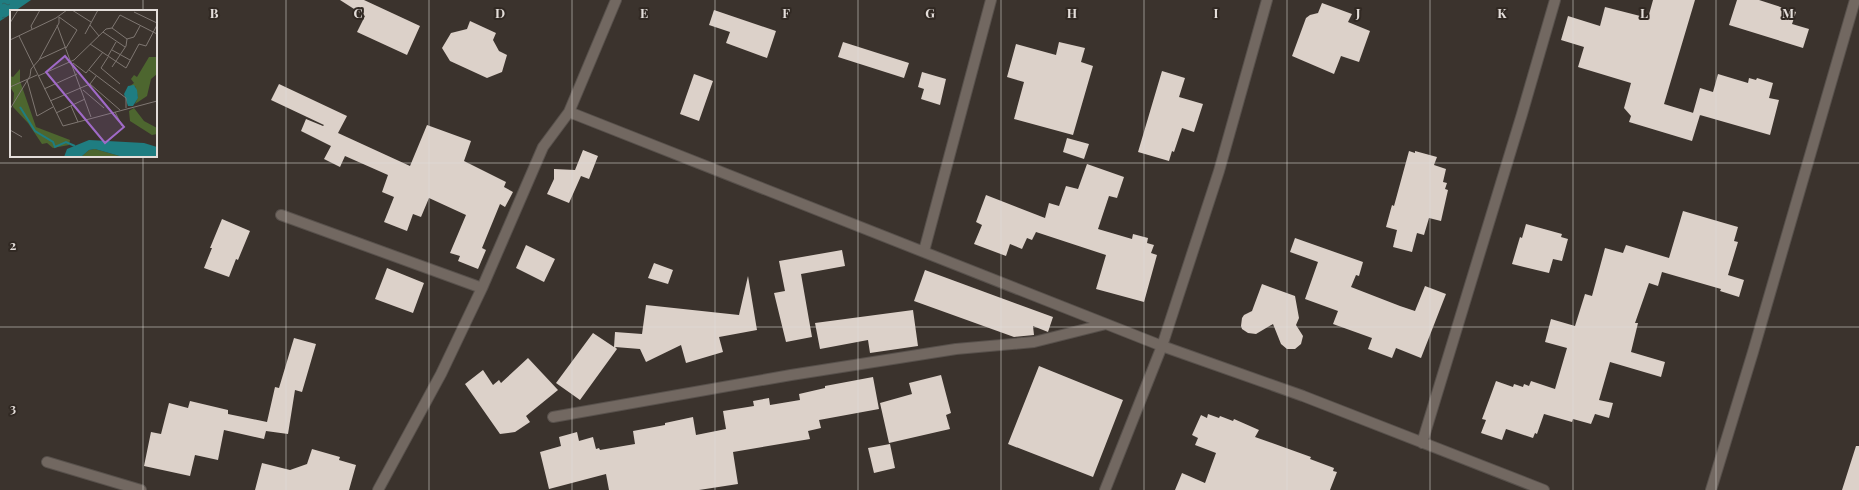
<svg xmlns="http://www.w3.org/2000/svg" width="1859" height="490" font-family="'Playfair Display',serif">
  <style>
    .water { fill: url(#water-ripples) }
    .building { fill: #dcd1c9 }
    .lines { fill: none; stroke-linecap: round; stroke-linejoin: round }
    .street-casing { stroke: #58514c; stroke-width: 12 }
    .street { stroke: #726861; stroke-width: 10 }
    .grid { fill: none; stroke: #e4deda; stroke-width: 1; stroke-opacity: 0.55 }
    .inset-river { fill: none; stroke: #1f7d81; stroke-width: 2 }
    .inset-road { fill: none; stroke: #7f7772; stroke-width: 1 }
    .view { fill: #a06ac8; fill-opacity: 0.15; stroke: #a06ac8; stroke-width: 2 }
    .inset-edge { fill: none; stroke: #e4deda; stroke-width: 2 }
    .grid-label { font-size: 13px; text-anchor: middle; font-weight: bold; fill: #e4deda; stroke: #312923; stroke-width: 4; stroke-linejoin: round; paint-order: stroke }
  </style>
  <defs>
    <pattern id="water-ripples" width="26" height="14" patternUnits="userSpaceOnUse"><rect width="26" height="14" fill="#1f7d81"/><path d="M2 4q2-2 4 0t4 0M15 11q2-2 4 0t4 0" fill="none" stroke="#306364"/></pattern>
  </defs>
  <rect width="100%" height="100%" fill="#3b332d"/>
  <!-- water -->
  <path class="water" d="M 0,0 L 31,0 L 15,11 L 11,11 L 11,14 L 0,21 Z"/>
  <!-- building -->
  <path class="building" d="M 340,0 L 364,0 L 420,26 L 407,55 L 357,32 L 365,16 Z
    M 1653,0 L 1695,0 L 1664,104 L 1700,115 L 1692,141 L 1629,122 L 1631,116 L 1624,108 L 1631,83 L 1578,67 L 1584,47 L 1561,40 L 1568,16 L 1600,26 L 1605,7 L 1648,18 Z
    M 1737,0 L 1759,0 L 1796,12 L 1792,24 L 1809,29 L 1803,48 L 1729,25 Z
    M 1322,3 L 1352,14 L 1348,22 L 1370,31 L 1359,62 L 1341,56 L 1334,74 L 1292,56 L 1306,18 L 1310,15 L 1318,13 Z
    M 714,10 L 776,31 L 767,58 L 726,43 L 730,32 L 709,25 Z
    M 470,21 L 496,33 L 493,40 L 499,51 L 507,55 L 502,72 L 487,78 L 450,61 L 442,48 L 451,33 L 467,29 Z
    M 843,42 L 909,63 L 904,78 L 838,57 Z
    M 1059,42 L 1085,48 L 1081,62 L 1093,66 L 1073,135 L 1014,119 L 1024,82 L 1007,77 L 1016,44 L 1056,55 Z
    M 1162,71 L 1185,78 L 1179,97 L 1203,104 L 1194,132 L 1182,128 L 1174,152 L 1172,151 L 1169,161 L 1138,152 Z
    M 922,72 L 946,79 L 940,105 L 921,99 L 924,89 L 918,87 Z
    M 694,74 L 713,81 L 699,121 L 680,114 Z
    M 1718,74 L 1748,83 L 1749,78 L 1756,80 L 1757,78 L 1773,83 L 1769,98 L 1779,100 L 1770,135 L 1693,113 L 1700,88 L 1713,92 Z
    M 279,84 L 347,116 L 338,133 L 410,166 L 427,125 L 471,141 L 464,161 L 506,182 L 504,187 L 513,192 L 505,207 L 500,204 L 482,248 L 486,250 L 478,269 L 458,261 L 460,256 L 450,253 L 466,215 L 429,198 L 421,217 L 413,214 L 407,231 L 384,222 L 394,197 L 382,192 L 388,175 L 345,156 L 340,167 L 324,159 L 331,146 L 301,131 L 306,119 L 323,126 L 324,125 L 271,100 Z
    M 1067,138 L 1089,144 L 1084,159 L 1063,152 Z
    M 583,150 L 598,156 L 589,179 L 581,176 L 569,203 L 547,194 L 554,179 L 554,169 L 575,170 Z
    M 1409,151 L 1415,153 L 1415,151 L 1437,157 L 1434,165 L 1446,169 L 1443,182 L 1447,183 L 1445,189 L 1448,190 L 1441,221 L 1429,218 L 1424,235 L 1417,233 L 1412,252 L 1393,247 L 1397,230 L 1386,227 L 1392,205 L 1394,206 Z
    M 1087,164 L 1124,177 L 1117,198 L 1109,196 L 1098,229 L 1132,239 L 1133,234 L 1148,238 L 1147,243 L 1154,245 L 1151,253 L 1157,255 L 1144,302 L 1096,289 L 1106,255 L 1036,232 L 1032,240 L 1027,238 L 1022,249 L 1010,244 L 1006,256 L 974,244 L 982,225 L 976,222 L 986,195 L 1045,218 L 1049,203 L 1059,206 L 1066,186 L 1078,189 Z
    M 1683,211 L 1738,227 L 1734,241 L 1738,242 L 1728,275 L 1744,280 L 1739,297 L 1720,291 L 1721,289 L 1662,272 L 1658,286 L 1649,283 L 1635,323 L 1638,323 L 1631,352 L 1665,362 L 1661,377 L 1610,362 L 1599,400 L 1613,403 L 1609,418 L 1595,414 L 1591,424 L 1573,419 L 1572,422 L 1544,414 L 1537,434 L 1535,433 L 1533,438 L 1506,429 L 1502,440 L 1481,433 L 1486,420 L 1482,419 L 1496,381 L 1513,387 L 1514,384 L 1523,387 L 1524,384 L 1529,386 L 1531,381 L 1555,389 L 1567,348 L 1545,342 L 1551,319 L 1575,326 L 1585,294 L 1592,296 L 1605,248 L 1623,253 L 1626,245 L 1669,258 Z
    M 222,219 L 250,231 L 238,260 L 236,259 L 229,277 L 204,268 L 212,248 L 210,248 Z
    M 1526,224 L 1562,234 L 1561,237 L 1568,239 L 1562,261 L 1553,259 L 1549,273 L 1512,264 L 1520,237 L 1522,238 Z
    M 1295,238 L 1363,262 L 1359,276 L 1356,275 L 1351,287 L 1400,306 L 1415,311 L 1425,286 L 1446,294 L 1421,358 L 1396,348 L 1392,358 L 1368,349 L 1372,338 L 1333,324 L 1338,311 L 1305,299 L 1318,262 L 1290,252 Z
    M 526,245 L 555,259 L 544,282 L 516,268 Z
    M 842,250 L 845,266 L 801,274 L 812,337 L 786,342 L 774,293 L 785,291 L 779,261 Z
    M 654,263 L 673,270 L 668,284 L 648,278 Z
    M 387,268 L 424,283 L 413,313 L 375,299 Z
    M 925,270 L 1053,317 L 1048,332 L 1033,326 L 1034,335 L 1014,337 L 914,301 Z
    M 748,276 L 757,330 L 719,337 L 723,352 L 686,363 L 681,345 L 646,362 L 640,349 L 615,347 L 617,349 L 580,400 L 556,383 L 593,333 L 614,347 L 615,332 L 642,334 L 646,305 L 739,315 Z
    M 1262,284 L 1295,296 L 1299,318 L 1296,325 L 1303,336 L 1301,344 L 1295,349 L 1287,349 L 1281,344 L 1273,324 L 1256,334 L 1248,333 L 1242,329 L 1241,326 L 1242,318 L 1244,315 L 1252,311 Z
    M 913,310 L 918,346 L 870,353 L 868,340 L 820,349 L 815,323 Z
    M 294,338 L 316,344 L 302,392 L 295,390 L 288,434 L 266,431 L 264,439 L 224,430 L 218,460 L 195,455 L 190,476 L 144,466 L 151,432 L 161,434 L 169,403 L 188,408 L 190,401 L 228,410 L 228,414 L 267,422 L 275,387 L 279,388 Z
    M 528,358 L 558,390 L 526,416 L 530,422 L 515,432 L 500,434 L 465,384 L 483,370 L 493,385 L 499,380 L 501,383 Z
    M 1039,366 L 1123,400 L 1093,477 L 1008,444 Z
    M 941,375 L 951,413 L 946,415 L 950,429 L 889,443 L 880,403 L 912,394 L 909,383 Z
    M 873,377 L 879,409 L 819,420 L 821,428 L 808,431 L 810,439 L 733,452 L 738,484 L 699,490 L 609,490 L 606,474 L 549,489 L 540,452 L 561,446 L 559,437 L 577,432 L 579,441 L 593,437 L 596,449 L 599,448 L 600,450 L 635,444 L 633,431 L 665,425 L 665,423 L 693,417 L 696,435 L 726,429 L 723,411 L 754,406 L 753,401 L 769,398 L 770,405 L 800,400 L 799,394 L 825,388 L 825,386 Z
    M 1208,414 L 1219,418 L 1220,416 L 1233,421 L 1234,419 L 1259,430 L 1255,437 L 1311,457 L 1310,459 L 1334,468 L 1333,471 L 1337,472 L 1330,490 L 1175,490 L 1182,473 L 1205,483 L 1216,453 L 1195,445 L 1198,438 L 1192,435 L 1201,415 L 1207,418 Z
    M 890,444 L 895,468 L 874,473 L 868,448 Z
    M 1856,446 L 1859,446 L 1859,490 L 1842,490 Z
    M 312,449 L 340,457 L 339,460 L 356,465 L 349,490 L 255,490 L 262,463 L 290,470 L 307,464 Z"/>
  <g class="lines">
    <defs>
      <path id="street" d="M 569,112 L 1162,346 L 1303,396 L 1544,490
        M 281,215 L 482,288
        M 924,251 L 991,0
        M 553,417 L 791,375 L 956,349 L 1034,342 L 1106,324
        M 1422,443 L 1522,114 L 1555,0
        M 47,462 L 141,490
        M 378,490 L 441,374 L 482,288 L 543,147 L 569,112 L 616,0
        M 1105,490 L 1162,346 L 1219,171 L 1267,0
        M 1711,490 L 1753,352 L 1855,0"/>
    </defs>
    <!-- street casing -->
    <use href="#street" class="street-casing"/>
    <!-- street -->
    <use href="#street" class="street"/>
  </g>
  <!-- grid -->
  <path class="grid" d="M 143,0 L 143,11M 286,0 L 286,490M 429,0 L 429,490M 572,0 L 572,490M 715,0 L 715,490M 858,0 L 858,490M 1001,0 L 1001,490M 1144,0 L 1144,490M 1287,0 L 1287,490M 1430,0 L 1430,490M 1573,0 L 1573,490M 1716,0 L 1716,490M 143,156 L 143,490M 0,163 L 1859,163M 0,327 L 1859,327"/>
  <!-- overview -->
  <g transform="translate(10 10)">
    <rect width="147" height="147" fill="#3b332d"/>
    <path d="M 124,98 L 134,111 L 147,118 L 147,124 L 142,125 L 120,111 L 119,101 Z" fill="#4d662f"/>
    <path d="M 139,47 L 147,47 L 147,64 L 141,69 L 137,86 L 125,94 L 128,87 L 125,76 L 120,76 L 124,73 L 121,69 L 124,65 L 127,67 ZM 10,59 L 10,71 L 26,117 L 60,130 L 59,135 L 43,138 L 37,133 L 32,134 L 18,113 L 3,97 L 4,83 L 0,77 L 0,66 L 3,67 ZM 85,139 L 113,147 L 71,147 L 79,140 Z" fill="#4d662f"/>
    <path d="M 118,76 L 124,75 L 127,80 L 128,88 L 123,96 L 118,96 L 114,84 ZM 79,130 L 134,133 L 147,137 L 147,147 L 113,147 L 85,139 L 79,140 L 71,147 L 54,147 L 57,139 Z" fill="#1f7d81"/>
    <path class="inset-river" d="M 10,97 L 25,121 L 43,132 L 45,137 L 56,132 L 65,136"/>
    <path class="inset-road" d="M 62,0 L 81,12M 124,2 L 147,13M 49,7 L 67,20 L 56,38M 0,13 L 8,0M 47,15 L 81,107M 80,15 L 89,26M 102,18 L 117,29M 22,19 L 21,16 L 30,0M 93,22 L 115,37M 75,24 L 88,0M 9,26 L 53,116 L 147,91M 117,29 L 124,27 L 130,16M 0,30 L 46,8 L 57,0M 80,34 L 116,58 L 129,34 L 136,36 L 147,15M 102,40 L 120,50M 98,46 L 106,32M 98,47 L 91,58 L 110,74M 30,49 L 56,37M 63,53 L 76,63 L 93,42M 102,57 L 116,36 L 117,29M 79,60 L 116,88 L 116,98M 28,66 L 64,50 L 96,19 L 102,18 L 110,5 L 147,24M 17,70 L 27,106 L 43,97M 80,74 L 110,100M 0,77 L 27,65M 34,79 L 67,64M 73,80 L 94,98M 40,91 L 80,74 L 86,66M 61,96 L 68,112M 0,99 L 20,66 L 21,59 L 29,50 L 49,13 L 49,7M 105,102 L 112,116M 46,103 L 75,89M 0,120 L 12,127"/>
    <path class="view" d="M 55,46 L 114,117 L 95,133 L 36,62 Z"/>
    <rect width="147" height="147" class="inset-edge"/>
  </g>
  <g class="grid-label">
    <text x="214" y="18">B</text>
    <text x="358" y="18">C</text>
    <text x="500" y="18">D</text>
    <text x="644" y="18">E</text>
    <text x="786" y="18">F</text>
    <text x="930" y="18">G</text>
    <text x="1072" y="18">H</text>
    <text x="1216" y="18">I</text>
    <text x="1358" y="18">J</text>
    <text x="1502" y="18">K</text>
    <text x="1644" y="18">L</text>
    <text x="1788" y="18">M</text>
    <text x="13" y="250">2</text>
    <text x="13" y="413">3</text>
  </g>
</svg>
